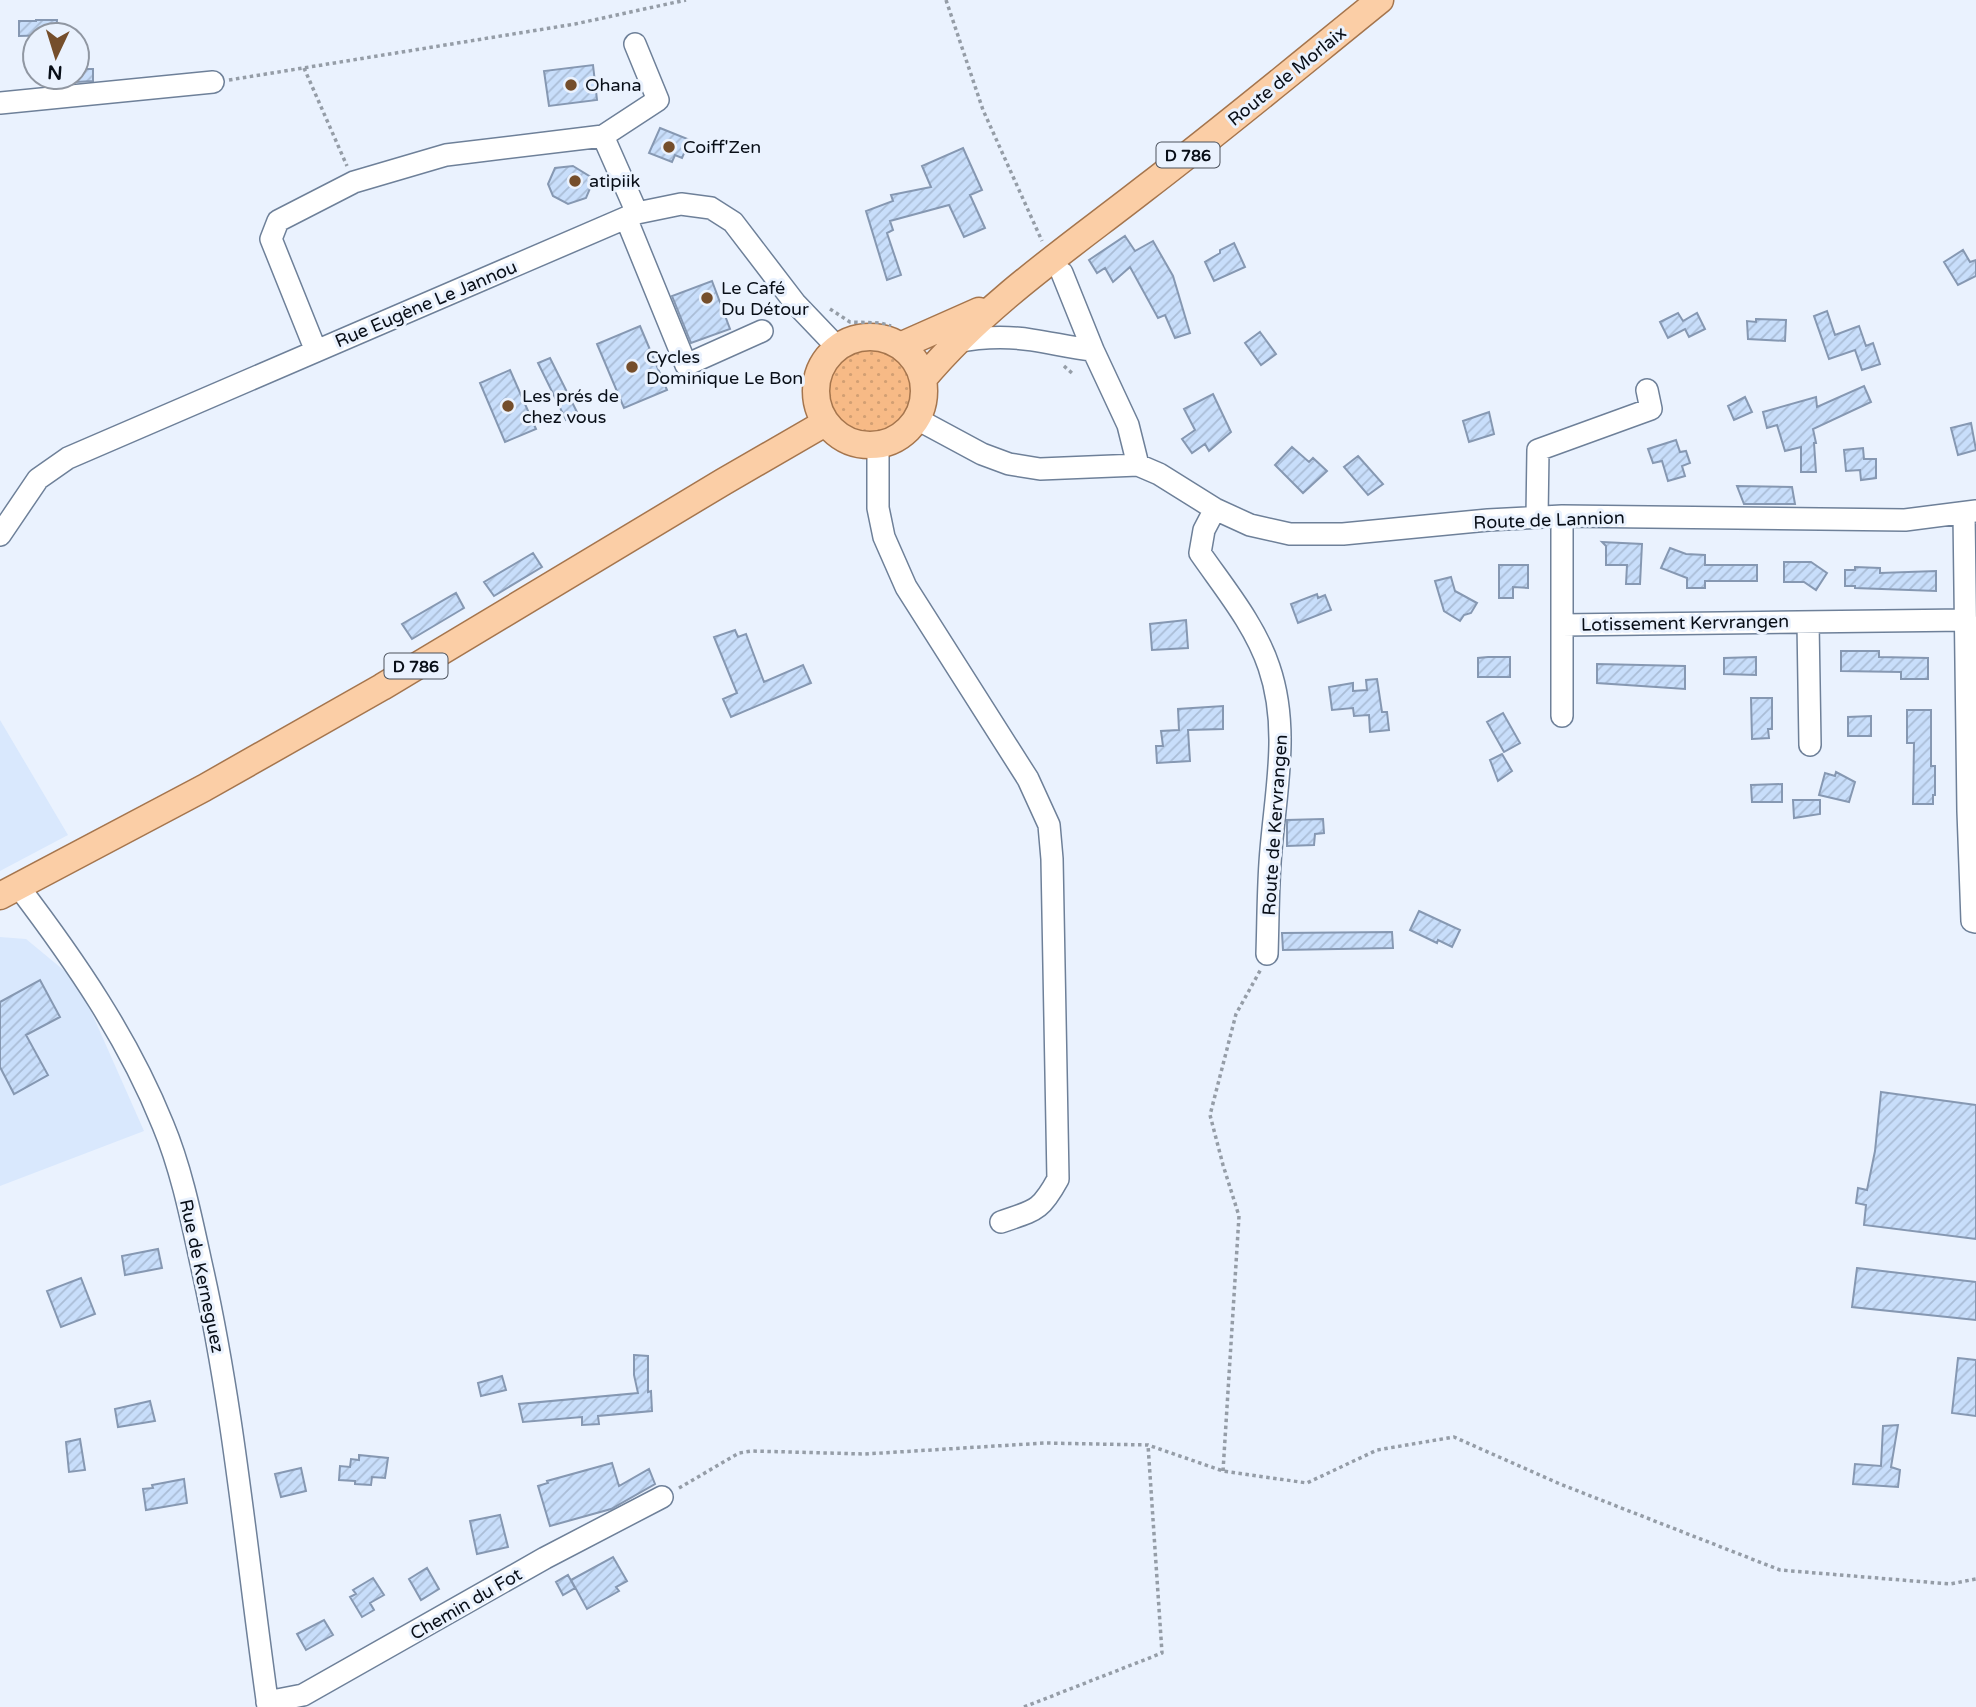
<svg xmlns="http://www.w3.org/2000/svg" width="1976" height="1707" font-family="'Varela Round',sans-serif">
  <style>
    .built { fill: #d9e8fd }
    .grass { fill: url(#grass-dots) }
    .building { fill: url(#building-hatch); stroke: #8698b2; stroke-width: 2 }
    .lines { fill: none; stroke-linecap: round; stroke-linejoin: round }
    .minor-casing { stroke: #6e8099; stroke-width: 24 }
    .major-casing { stroke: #a5754d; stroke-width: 29 }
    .path { stroke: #959da7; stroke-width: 3.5; stroke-dasharray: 3.5 3.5; stroke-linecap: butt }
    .minor { stroke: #fff; stroke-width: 21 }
    .major { stroke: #fbcea6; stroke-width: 26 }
    .poi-dot { fill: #754e2b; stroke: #eaf2fe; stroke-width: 2.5 }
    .labels { text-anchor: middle; stroke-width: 6; stroke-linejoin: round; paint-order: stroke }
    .shield { fill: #eaf2fe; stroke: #4c525c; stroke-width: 2 }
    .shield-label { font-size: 16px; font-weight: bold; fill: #080e17 }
    .street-label { font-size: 18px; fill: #080e17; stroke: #eaf2fe }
    .poi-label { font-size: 18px; fill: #080e17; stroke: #eaf2fe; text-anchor: start }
  </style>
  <defs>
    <pattern id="grass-dots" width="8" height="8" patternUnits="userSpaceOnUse" patternTransform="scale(1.75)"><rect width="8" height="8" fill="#f7ba86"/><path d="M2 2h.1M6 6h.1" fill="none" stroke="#d29f73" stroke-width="1.8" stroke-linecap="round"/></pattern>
    <pattern id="building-hatch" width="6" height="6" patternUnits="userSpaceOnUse" patternTransform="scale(1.75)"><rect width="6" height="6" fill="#c8defb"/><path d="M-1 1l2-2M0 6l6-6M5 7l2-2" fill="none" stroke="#aabdd6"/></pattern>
  </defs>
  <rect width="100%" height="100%" fill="#eaf2fe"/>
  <!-- built -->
  <path class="built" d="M 0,720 L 68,835 L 0,871 Z
    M 0,937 L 26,939 L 78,982 L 144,1131 L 0,1186 Z"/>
  <!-- grass -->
  <path class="grass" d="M821 390a45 45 0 1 1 90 0a45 45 0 1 1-90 0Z"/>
  <!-- building -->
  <path class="building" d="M 36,20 L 57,20 L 56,35 L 19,36 L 19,21 L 36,21 Z
    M 593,65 L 597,100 L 549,106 L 544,71 Z
    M 77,69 L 93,69 L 93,81 L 77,82 Z
    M 660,128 L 690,140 L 682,158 L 675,155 L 672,162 L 649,153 Z
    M 963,148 L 982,190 L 970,195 L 985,228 L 964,237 L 949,205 L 890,221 L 893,230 L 887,233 L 901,275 L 887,280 L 866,211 L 893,201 L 891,195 L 931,187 L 922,166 Z
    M 573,166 L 594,179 L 586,198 L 568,204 L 553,196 L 548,184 L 555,168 Z
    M 1125,236 L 1135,251 L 1153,241 L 1173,276 L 1190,333 L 1175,338 L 1165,315 L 1158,318 L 1130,267 L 1113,282 L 1105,268 L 1097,273 L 1089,260 Z
    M 1234,243 L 1245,267 L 1214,281 L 1205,262 L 1220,253 L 1220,250 Z
    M 1963,250 L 1970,262 L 1976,260 L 1976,276 L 1958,285 L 1944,262 Z
    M 712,281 L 730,329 L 691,343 L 672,296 Z
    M 1827,311 L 1835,335 L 1859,326 L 1866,346 L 1873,343 L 1880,364 L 1862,370 L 1855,350 L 1829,359 L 1814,316 Z
    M 1678,313 L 1683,321 L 1697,313 L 1705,329 L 1689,337 L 1685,329 L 1668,338 L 1660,322 Z
    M 1756,319 L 1786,320 L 1785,341 L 1748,339 L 1747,321 L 1756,322 Z
    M 640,326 L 667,390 L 624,408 L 597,344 Z
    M 1260,332 L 1276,354 L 1261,365 L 1245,343 Z
    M 550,358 L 578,414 L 566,420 L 538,363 Z
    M 510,370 L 536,429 L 505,442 L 480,383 Z
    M 1864,386 L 1871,402 L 1813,429 L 1816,443 L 1814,443 L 1816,472 L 1801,472 L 1801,447 L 1785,451 L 1777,425 L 1767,428 L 1763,412 L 1816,397 L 1817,407 Z
    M 1213,394 L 1231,432 L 1209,451 L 1205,444 L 1192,453 L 1182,439 L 1195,430 L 1184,409 Z
    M 1745,397 L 1752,412 L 1734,420 L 1728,406 Z
    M 1489,412 L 1494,434 L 1469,442 L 1463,421 Z
    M 1971,423 L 1976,450 L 1958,455 L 1951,428 Z
    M 1676,440 L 1680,452 L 1686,451 L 1690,463 L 1682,466 L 1685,476 L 1668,481 L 1662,461 L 1653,463 L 1648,449 Z
    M 1292,447 L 1309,462 L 1313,458 L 1327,471 L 1303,493 L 1275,465 Z
    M 1863,448 L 1864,459 L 1876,459 L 1876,478 L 1861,480 L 1860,470 L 1846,471 L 1844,450 Z
    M 1358,456 L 1383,484 L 1368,495 L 1344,467 Z
    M 1737,486 L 1792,487 L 1795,504 L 1744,504 Z
    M 1602,542 L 1642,544 L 1640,584 L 1626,584 L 1627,565 L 1606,565 L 1606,546 Z
    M 1670,548 L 1686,554 L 1705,555 L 1705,565 L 1757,565 L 1757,581 L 1705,581 L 1705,588 L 1687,588 L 1687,578 L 1661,568 Z
    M 533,553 L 542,567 L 494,596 L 484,582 Z
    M 1784,562 L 1811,562 L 1827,573 L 1816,590 L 1804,582 L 1784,582 Z
    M 1499,565 L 1528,565 L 1528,588 L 1513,587 L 1513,598 L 1499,598 Z
    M 1855,567 L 1880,568 L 1880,573 L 1936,571 L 1936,591 L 1855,588 L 1855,586 L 1845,586 L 1845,570 L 1855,570 Z
    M 1451,577 L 1455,591 L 1477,603 L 1471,613 L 1464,615 L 1460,621 L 1444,611 L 1435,581 Z
    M 456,593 L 464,608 L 412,639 L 402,624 Z
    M 1317,594 L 1318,598 L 1325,595 L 1331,610 L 1298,623 L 1291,604 Z
    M 1186,620 L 1188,648 L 1152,650 L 1150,624 Z
    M 735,630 L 738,637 L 746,634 L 764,682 L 803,665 L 811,683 L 731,717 L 723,699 L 737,693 L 714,637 Z
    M 1841,651 L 1879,651 L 1879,657 L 1928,658 L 1928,679 L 1901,679 L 1901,672 L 1841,671 Z
    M 1488,657 L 1510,657 L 1510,677 L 1478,677 L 1478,658 Z
    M 1756,657 L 1756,675 L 1724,674 L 1724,658 Z
    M 1597,664 L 1685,666 L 1685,689 L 1597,683 Z
    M 1377,679 L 1382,712 L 1387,712 L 1389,730 L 1370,732 L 1369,715 L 1354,716 L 1353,708 L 1332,710 L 1329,687 L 1353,683 L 1353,691 L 1367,690 L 1366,680 Z
    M 1751,698 L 1772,698 L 1772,729 L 1768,729 L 1769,738 L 1752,739 Z
    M 1223,706 L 1223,729 L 1188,730 L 1190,761 L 1157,763 L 1156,746 L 1163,746 L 1161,731 L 1179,730 L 1178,709 Z
    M 1907,710 L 1931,710 L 1931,766 L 1935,766 L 1935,795 L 1933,795 L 1933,804 L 1913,804 L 1914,743 L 1907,743 Z
    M 1503,713 L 1520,743 L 1504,752 L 1487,722 Z
    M 1871,716 L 1871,736 L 1848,736 L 1848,717 Z
    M 1502,754 L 1512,771 L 1498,781 L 1490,760 Z
    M 1836,772 L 1855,782 L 1849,802 L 1819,795 L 1825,773 L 1835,776 Z
    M 1782,784 L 1782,802 L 1752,802 L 1751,785 Z
    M 1793,800 L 1820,800 L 1820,814 L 1794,818 Z
    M 1323,819 L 1324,833 L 1315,834 L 1314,845 L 1287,846 L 1287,820 Z
    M 1419,911 L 1460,930 L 1452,947 L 1438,940 L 1437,943 L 1410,930 Z
    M 1392,932 L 1393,948 L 1283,950 L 1282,933 Z
    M 40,980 L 60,1017 L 26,1035 L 48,1075 L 14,1094 L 0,1067 L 0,1002 Z
    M 1881,1092 L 1976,1105 L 1976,1239 L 1864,1225 L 1866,1205 L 1856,1203 L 1858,1188 L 1867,1190 L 1875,1151 Z
    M 158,1249 L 162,1268 L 125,1275 L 122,1256 Z
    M 1857,1268 L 1976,1282 L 1976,1320 L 1852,1307 Z
    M 81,1278 L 95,1314 L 61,1327 L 47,1291 Z
    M 634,1355 L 648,1356 L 648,1392 L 651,1391 L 652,1411 L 598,1416 L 599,1424 L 582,1425 L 582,1417 L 523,1422 L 519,1404 L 638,1393 L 634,1375 Z
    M 1958,1358 L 1976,1360 L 1976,1416 L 1952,1413 Z
    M 502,1376 L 506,1390 L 481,1396 L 478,1383 Z
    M 150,1401 L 155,1421 L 118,1427 L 115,1409 Z
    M 1898,1425 L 1891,1467 L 1900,1470 L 1898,1487 L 1853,1484 L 1855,1464 L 1881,1466 L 1883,1426 Z
    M 80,1439 L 85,1470 L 69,1472 L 66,1442 Z
    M 359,1455 L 388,1458 L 385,1478 L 372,1477 L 371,1485 L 355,1484 L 355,1481 L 339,1480 L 340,1466 L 350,1467 L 351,1459 L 359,1460 Z
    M 612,1463 L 619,1486 L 649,1469 L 655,1484 L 611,1509 L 550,1526 L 538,1486 L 548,1483 L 547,1481 Z
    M 301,1468 L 306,1491 L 281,1497 L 275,1474 Z
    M 184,1479 L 187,1503 L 146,1510 L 143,1489 L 153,1488 L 152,1485 Z
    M 500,1515 L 508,1547 L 477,1554 L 470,1521 Z
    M 613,1557 L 627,1581 L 616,1587 L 619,1591 L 587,1609 L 571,1580 Z
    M 427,1568 L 439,1589 L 421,1600 L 409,1579 Z
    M 568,1575 L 575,1588 L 563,1595 L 556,1582 Z
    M 373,1578 L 384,1595 L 370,1603 L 374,1610 L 362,1617 L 350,1597 L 356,1594 L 353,1590 Z
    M 324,1620 L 333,1635 L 306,1650 L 297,1634 Z"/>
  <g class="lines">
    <defs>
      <path id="minor" d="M 0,103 L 213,82
        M 603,136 L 658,100 L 635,44
        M 626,218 L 686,365 L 762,331
        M 1062,273 L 1093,350 L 1128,425 L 1138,465
        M 955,342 C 981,337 1007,336 1032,340 C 1053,343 1072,348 1093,350
        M 316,351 L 271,239 L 278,221 L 354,182 L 446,155 L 603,136 L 637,213
        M 917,419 L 982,454 L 1009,464 L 1040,469 L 1138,465 L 1159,474 L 1215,509 L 1250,525 L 1290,534 L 1343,534 L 1488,520 L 1562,516 L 1905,520 L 1976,511
        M 878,445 L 878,508 L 884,537 L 906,587 L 1028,779 L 1049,825 L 1052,859 L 1058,1179 C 1040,1212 1035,1210 1001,1222
        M 1215,509 L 1204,530 L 1200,553 C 1225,589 1255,625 1269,667 C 1291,731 1274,798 1270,863 C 1268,893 1268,924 1267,954
        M 1964,513 L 1968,811 L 1972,921 L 1976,922
        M 1562,516 L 1562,716
        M 1537,517 L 1538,450 L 1651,409 L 1647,390
        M 0,535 L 38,479 L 68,458 L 637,213 L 681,204 L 711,208 L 733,222 L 795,303 L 837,347
        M 1808,622 L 1810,745
        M 1562,625 L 1966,620
        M 18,886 C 75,961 128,1038 163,1125 C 181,1168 191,1217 201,1263 C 234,1408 247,1559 268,1707
        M 267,1702 L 303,1695 L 545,1558 L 662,1497"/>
      <path id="major" d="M816 391a54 54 0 1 1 108 0a54 54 0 1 1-108 0Z
        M 900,346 L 979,311
        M 923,379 C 986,304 1067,249 1144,189 C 1224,128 1302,63 1380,0
        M 0,896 L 204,788 L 382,687 L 723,482 L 825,423"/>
    </defs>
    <!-- minor casing -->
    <use href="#minor" class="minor-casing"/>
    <!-- major casing -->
    <use href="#major" class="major-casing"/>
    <!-- path -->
    <path class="path" d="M 946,0 L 983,110 L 1042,241
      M 304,68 L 347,166
      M 229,80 L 575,24 L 686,0
      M 830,309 L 850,322 L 880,323 L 891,326
      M 1064,366 L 1073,374
      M 1223,1471 L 1239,1216 L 1223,1165 L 1210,1115 L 1236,1014 L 1261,969
      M 679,1488 L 739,1453 L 752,1451 L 865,1454 L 1045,1443 L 1148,1445 L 1223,1471 L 1307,1483 L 1377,1450 L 1454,1437 L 1560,1484 L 1780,1570 L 1950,1584 L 1976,1579
      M 1024,1707 L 1162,1653 L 1148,1445"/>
    <!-- minor -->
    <use href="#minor" class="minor"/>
    <!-- major -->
    <use href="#major" class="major"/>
  </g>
  <!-- markers -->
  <g class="poi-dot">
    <circle cx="571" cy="85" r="7"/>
    <circle cx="669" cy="147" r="7"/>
    <circle cx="575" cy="181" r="7"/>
    <circle cx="707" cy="298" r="7"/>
    <circle cx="632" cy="367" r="7"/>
    <circle cx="508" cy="406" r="7"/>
  </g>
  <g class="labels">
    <!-- shield labels -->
    <g class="shield">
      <rect x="1156.5" y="142.5" width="63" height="25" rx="5"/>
      <rect x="384.5" y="653.5" width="63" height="25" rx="5"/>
    </g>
    <g class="shield-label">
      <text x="1188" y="161">D 786</text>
      <text x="416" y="672">D 786</text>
    </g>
    <!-- street labels -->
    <g class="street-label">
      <text transform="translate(1287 76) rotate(-39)" y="6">Route de Morlaix</text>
      <text transform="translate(426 304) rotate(-23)" y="6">Rue Eugène Le Jannou</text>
      <text transform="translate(1549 520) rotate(-2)" y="6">Route de Lannion</text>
      <text transform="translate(1685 623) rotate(-1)" y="6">Lotissement Kervrangen</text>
      <text transform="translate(1275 825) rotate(-86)" y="6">Route de Kervrangen</text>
      <text transform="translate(202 1276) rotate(78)" y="6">Rue de Kerneguez</text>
      <text transform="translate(466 1604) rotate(-30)" y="6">Chemin du Fot</text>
    </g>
    <!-- poi labels -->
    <g class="poi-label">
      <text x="585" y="91">Ohana</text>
      <text x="683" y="153">Coiff'Zen</text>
      <text x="589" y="187">atipiik</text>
      <text x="721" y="294">Le Café<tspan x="721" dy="21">Du Détour</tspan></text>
      <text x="646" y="363">Cycles<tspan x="646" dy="21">Dominique Le Bon</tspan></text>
      <text x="522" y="402">Les prés de<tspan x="522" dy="21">chez vous</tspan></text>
    </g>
  </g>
  <!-- north arrow -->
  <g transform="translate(56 56) rotate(184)"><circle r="33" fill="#eaf2fe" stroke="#9097a2" stroke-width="2"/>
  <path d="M0-5L12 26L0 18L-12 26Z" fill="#754e2b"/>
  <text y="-10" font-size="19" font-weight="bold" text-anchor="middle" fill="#080e17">N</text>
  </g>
</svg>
